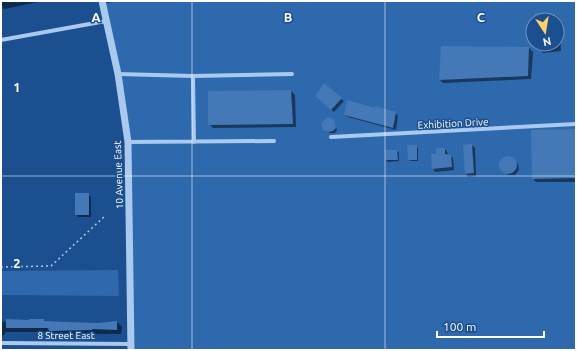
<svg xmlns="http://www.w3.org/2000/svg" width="577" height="351" font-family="Ubuntu,sans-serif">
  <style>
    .green { fill: #2e69ad; fill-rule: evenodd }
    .shadow { fill: #0007 }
    .building { fill: #4478b7 }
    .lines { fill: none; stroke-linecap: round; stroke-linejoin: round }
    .path { stroke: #a9c9ee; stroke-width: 1.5; stroke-dasharray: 2 3; stroke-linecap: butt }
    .minor { stroke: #a9c9ee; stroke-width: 4 }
    .tertiary { stroke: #a9c9ee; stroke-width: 7 }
    .grid { fill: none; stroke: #fff; stroke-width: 1; stroke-opacity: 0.55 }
    .labels { text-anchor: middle; stroke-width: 3; stroke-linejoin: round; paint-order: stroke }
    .street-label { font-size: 10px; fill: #fff; stroke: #1b4f8f }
    .grid-label { font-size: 13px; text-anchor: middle; font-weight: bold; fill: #fff; stroke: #1b4f8f; stroke-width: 3; stroke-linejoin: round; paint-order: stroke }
  </style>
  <rect width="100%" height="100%" fill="#1b4f8f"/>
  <!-- green -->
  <path class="green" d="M 118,1 L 576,1 L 576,350 L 132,350 L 131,144 L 103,4 ZM 533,20 L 557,20 L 557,44 L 533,44 Z
    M 118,270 L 119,296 L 1,295 L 1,271 Z"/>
  <!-- shadow -->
  <path class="shadow" d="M 1,1 L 43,1 L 4,9 L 2,6 Z
    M 555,15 L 559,19 L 561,51 L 543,53 L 539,49 L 539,44 L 557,44 L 557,20 L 537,20 Z
    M 442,47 L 529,48 L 533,52 L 531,79 L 443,83 L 440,80 Z
    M 291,91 L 295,95 L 296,127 L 213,128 L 209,124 Z
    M 319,98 L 341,99 L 344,101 L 334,112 Z
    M 376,109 L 396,113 L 398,116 L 396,130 L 348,117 L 345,115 Z
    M 333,121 L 337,130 L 335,133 L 330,133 L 326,131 L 324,129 Z
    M 576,130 L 576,182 L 536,182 L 533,179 Z
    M 472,145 L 475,148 L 476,176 L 468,177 L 466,174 L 464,146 Z
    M 417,146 L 418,148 L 418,161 L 411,161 L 409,160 Z
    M 445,149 L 447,152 L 448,155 L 451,156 L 453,158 L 454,170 L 435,172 L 433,169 L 432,155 L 437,155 Z
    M 386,151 L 397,151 L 399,153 L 399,161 L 388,162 L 386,160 Z
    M 511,157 L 518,164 L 519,170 L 515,175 L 508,175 L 501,168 L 501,161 L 503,158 Z
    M 88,194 L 91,197 L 91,217 L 78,217 L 76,214 Z
    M 43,320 L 46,323 L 98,324 L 117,322 L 122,327 L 121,334 L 96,334 L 96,335 L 54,335 L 51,332 L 5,332 L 5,335 L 1,335 L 1,322 L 30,321 Z"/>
  <!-- building -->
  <path class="building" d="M 535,13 L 555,14 L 556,20 L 536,20 Z
    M 441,46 L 529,47 L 528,76 L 439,80 Z
    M 324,83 L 342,98 L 331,110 L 315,96 Z
    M 291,90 L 293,124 L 208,125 L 208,91 Z
    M 347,100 L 375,108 L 375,106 L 396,112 L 393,128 L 344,115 Z
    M 328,117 L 334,120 L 336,128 L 333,131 L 328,132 L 323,130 L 321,123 Z
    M 576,129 L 576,178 L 532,179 L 531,130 Z
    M 472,144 L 474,173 L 465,174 L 463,145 Z
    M 407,145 L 417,145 L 417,160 L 408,160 Z
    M 436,148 L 445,148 L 445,154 L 451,155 L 452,167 L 432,169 L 431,154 L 436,154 Z
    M 385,150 L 397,150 L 398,160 L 385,160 Z
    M499 165a9 9 0 1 1 18 0a9 9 0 1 1-18 0Z
    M 75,193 L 89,193 L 89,215 L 75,215 Z
    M 6,319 L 29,320 L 29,319 L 44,319 L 44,321 L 67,322 L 98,323 L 117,321 L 117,330 L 92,329 L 92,330 L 49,331 L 48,328 L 6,328 Z"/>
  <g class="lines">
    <!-- path -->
    <path class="path" d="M 1,267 L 51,266 L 105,216"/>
    <!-- minor -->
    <path class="minor" d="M 1,40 L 106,21
      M 118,74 L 193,76 L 292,74
      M 193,76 L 194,142
      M 331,137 L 576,124
      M 128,142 L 274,141
      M 1,343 L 131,344"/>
    <!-- tertiary -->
    <path class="tertiary" d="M 102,1 L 118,74 L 128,142 L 131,350"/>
  </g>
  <!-- grid -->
  <path class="grid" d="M 192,1 L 192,350M 385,1 L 385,350M 1,176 L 576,176"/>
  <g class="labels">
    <!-- street labels -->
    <g class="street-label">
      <text transform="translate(453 123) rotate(-3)" y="4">Exhibition Drive</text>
      <text transform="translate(118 175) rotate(-92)" y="4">10 Avenue East</text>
      <text x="66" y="339">8 Street East</text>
    </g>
  </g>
  <g class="grid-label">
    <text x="96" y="22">A</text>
    <text x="288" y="22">B</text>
    <text x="481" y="22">C</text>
    <text x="17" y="92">1</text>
    <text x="17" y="268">2</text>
  </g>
  <!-- border -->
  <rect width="577" height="351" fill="none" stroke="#ffffff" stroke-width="4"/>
  <!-- north arrow -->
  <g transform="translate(545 32) rotate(168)"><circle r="19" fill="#1b4f8f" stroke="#7695bc"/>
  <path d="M0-3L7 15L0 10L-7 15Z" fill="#ffd166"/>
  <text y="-6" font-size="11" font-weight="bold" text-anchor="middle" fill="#ffffff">N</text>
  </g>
  <!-- scale -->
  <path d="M437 331v6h107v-6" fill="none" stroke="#ffffff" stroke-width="2"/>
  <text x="443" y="331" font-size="12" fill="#ffffff" stroke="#1b4f8f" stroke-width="3" paint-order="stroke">100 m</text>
</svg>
